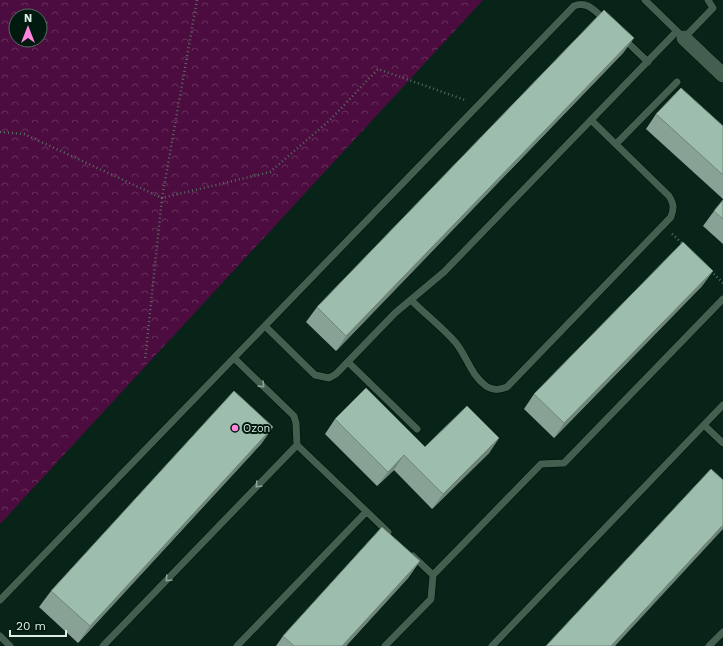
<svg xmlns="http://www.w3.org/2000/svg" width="723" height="646" font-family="'Work Sans',sans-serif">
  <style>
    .forest { fill: url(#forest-crowns); fill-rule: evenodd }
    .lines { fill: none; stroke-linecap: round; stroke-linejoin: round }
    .service-casing { stroke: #000d04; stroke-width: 8 }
    .minor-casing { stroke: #000d04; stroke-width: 16 }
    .path { stroke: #566e63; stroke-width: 2.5; stroke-dasharray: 1 3; stroke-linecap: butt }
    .service { stroke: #425f50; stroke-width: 7 }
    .minor { stroke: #425f50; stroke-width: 15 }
    .wall { fill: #88a395 }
    .shaded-wall { fill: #6f8579 }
    .building { fill: #9ebead; stroke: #6f8579 }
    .oneway { stroke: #90a69a }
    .poi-dot { fill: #ff85df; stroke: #011a0f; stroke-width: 1.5 }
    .labels { text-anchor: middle; stroke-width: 4; stroke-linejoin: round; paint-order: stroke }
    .poi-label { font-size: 11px; fill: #deeee5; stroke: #011a0f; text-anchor: start }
  </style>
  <defs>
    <pattern id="forest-crowns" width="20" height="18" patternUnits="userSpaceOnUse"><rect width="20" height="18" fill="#4c0c3f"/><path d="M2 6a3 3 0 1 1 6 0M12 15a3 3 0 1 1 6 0" fill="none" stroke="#65305b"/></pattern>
  </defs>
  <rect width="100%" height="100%" fill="#082418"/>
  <!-- forest -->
  <path class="forest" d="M 0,0 L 483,0 L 0,524 ZM 16,16 L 40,16 L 40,40 L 16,40 Z"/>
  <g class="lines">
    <defs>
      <path id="service" d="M 645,0 L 684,38 L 713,8 L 708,0
        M 623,38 L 648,62
        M 616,144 L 677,82
        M 411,300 C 425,314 443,328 456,343 C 467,357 471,375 486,386 C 493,391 500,390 507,387 L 671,217 C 674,208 674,204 669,196 L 591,120
        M 265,326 L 315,375 L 329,378 L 336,374 L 395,313 L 444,272 L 677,31
        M 348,362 L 417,429
        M 704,425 L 723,443
        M 297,445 L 388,532
        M 413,556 L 433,575
        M 0,600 L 574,6 C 587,0 596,12 606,21
        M 0,636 L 10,646
        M 103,646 L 297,445 L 296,423 L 294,416 L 234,358
        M 237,646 L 366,512
        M 385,646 L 431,599 L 433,575 L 541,464 L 564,463 L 723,299
        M 492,646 L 723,405
        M 709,646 L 723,632"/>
      <path id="minor" d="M 684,38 L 723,75"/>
    </defs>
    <!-- service casing -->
    <use href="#service" class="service-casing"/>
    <!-- minor casing -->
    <use href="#minor" class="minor-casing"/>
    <!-- path -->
    <path class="path" d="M 197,0 L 162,198 L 270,172 L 330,120 L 378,69 L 465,100
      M 0,132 L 24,134 L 162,198 L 145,360
      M 672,234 L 683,244
      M 711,271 L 723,283"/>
    <!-- service -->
    <use href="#service" class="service"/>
    <!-- minor -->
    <use href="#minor" class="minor"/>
  </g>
  <!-- wall -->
  <path class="wall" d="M 634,38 L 623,53 L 336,351 L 306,322 L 317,307 Z
    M 656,114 L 723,126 L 723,199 L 646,129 Z
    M 723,200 L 723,244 L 703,226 L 714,211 Z
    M 713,271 L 702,286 L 554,438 L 524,409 L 534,394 Z
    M 335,419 L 425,447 L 499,438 L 489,453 L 432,509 L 394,470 L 377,486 L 325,434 Z
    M 273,427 L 261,444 L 78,643 L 39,607 L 51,591 Z
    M 420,561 L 408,578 L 346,646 L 276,646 L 283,636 Z"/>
  <!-- shaded-wall -->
  <path class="shaded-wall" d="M 634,38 L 623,53 L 336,351 L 346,336 Z
    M 713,271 L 702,286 L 554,438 L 564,423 Z
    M 273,427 L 261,444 L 78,643 L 90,626 Z
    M 499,438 L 489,453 L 432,509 L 443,494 Z
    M 404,455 L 394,470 L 377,486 L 388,472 Z
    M 723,525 L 723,529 L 615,646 L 611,646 Z
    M 420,561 L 408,578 L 346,646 L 342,646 Z"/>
  <!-- building -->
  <path class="building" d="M 604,10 L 634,38 L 346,336 L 317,307 Z
    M 681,88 L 723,126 L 723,175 L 656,114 Z
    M 723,200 L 723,219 L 714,211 Z
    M 683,242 L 713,271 L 564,423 L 534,394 Z
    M 366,388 L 425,447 L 467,406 L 499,438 L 443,494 L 404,455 L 388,472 L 335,419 Z
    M 234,391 L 273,427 L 90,626 L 51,591 Z
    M 711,469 L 723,480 L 723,525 L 611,646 L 546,646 Z
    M 382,527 L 420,561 L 342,646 L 294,646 L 283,636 Z"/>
  <!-- one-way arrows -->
  <defs><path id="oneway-chevron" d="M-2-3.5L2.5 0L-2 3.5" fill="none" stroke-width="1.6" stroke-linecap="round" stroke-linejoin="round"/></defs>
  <g class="oneway">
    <use href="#oneway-chevron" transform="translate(262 385) rotate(44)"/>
    <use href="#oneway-chevron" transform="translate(258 485) rotate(134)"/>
    <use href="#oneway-chevron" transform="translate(168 579) rotate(134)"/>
  </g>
  <!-- markers -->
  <circle class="poi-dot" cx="235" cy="428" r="4"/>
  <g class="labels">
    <!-- poi labels -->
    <g class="poi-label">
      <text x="243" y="432">Ozon</text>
    </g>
  </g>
  <!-- north arrow -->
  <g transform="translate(28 28)"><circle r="19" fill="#011a0f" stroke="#596f65"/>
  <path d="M0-3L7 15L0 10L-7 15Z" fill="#ff85df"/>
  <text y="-6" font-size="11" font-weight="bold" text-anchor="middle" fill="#deeee5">N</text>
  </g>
  <!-- scale -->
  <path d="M10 630v6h56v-6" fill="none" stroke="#deeee5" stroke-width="2"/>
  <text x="16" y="630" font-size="12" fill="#deeee5" stroke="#011a0f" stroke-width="3" paint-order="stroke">20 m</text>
</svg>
